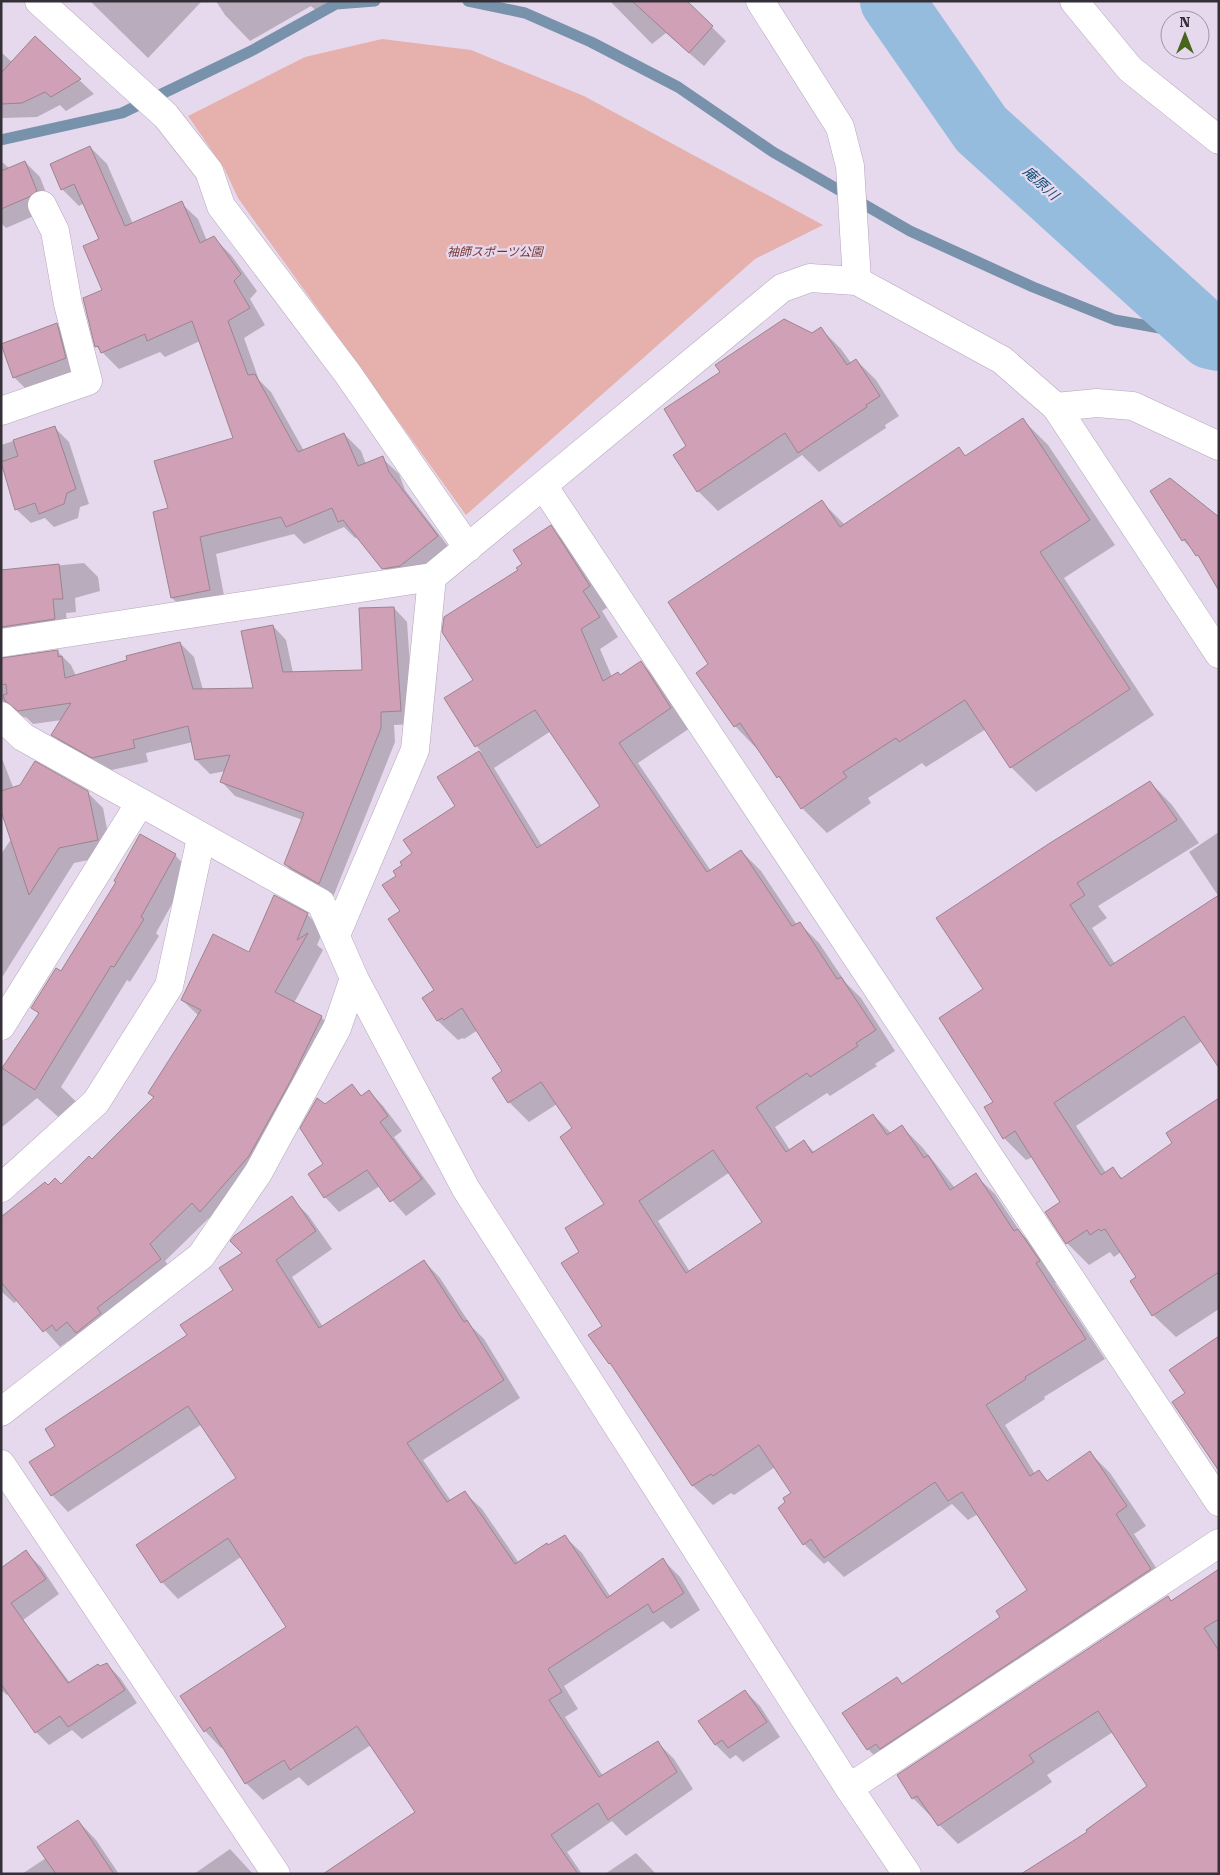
<svg xmlns="http://www.w3.org/2000/svg" width="1220" height="1875" font-family="'Roboto Serif','Noto Sans JP',serif">
  <style>
    .green { fill: #e6b1ac }
    .shadow { fill: #0003; fill-rule: evenodd }
    .lines { fill: none; stroke-linecap: round; stroke-linejoin: round }
    .stream { stroke: #7892ac; stroke-width: 11 }
    .river { stroke: #95bcdd; stroke-width: 64 }
    .building { fill: #d0a0b6; stroke: #9c848f; fill-rule: evenodd }
    .minor-casing { stroke: #b4a7bb; stroke-width: 29 }
    .tertiary-casing { stroke: #b4a7bb; stroke-width: 29 }
    .minor { stroke: #fff; stroke-width: 28 }
    .tertiary { stroke: #fff; stroke-width: 28 }
    .labels { text-anchor: middle; stroke-width: 4.5; stroke-linejoin: round; paint-order: stroke }
    .park-label { font-size: 12px; font-style: italic; fill: #763431; stroke: #e6d8ed }
    .water-label { font-size: 14px; font-style: italic; fill: #104e78; stroke: #e6d8ed }
  </style>
  <rect width="100%" height="100%" fill="#e6d8ed"/>
  <!-- green -->
  <path class="green" d="M 382,39 L 471,50 L 584,96 L 823,225 L 755,259 L 466,515 L 238,198 L 224,168 L 188,116 L 305,57 Z"/>
  <!-- shadow -->
  <path class="shadow" d="M 90,1 L 202,1 L 148,58 Z
    M 216,1 L 334,1 L 321,15 L 311,6 L 250,41 L 225,15 Z
    M 610,1 L 685,1 L 726,41 L 704,66 L 666,33 L 652,44 Z
    M 35,38 L 94,94 L 66,111 L 60,105 L 37,117 L 1,118 L 1,52 L 13,63 Z
    M 90,147 L 107,164 L 133,224 L 181,203 L 198,219 L 207,241 L 214,238 L 231,255 L 257,291 L 250,299 L 265,325 L 244,338 L 259,380 L 271,392 L 304,451 L 344,434 L 361,451 L 366,464 L 382,458 L 399,474 L 405,490 L 454,554 L 400,585 L 358,537 L 355,538 L 344,527 L 304,544 L 294,534 L 216,554 L 226,606 L 189,614 L 172,598 L 170,509 L 235,439 L 200,341 L 165,357 L 160,352 L 119,369 L 96,346 L 104,290 L 101,239 L 84,203 L 79,206 L 62,189 Z
    M 1,161 L 10,169 L 25,162 L 40,177 L 51,206 L 43,212 L 6,228 L 1,223 Z
    M 57,325 L 71,339 L 80,373 L 29,392 L 14,377 Z
    M 821,329 L 841,349 L 851,363 L 856,360 L 876,380 L 899,416 L 885,425 L 886,428 L 819,472 L 802,455 L 718,511 L 698,491 L 688,447 Z
    M 1023,420 L 1048,445 L 1115,545 L 1064,578 L 1154,715 L 1036,792 L 1011,767 L 986,729 L 926,767 L 922,763 L 868,798 L 871,803 L 827,833 L 802,808 L 760,752 L 735,726 L 710,664 L 821,501 L 845,525 L 959,449 L 966,457 Z
    M 55,428 L 69,442 L 89,504 L 80,507 L 78,518 L 54,527 L 45,518 L 31,523 L 16,509 L 1,463 L 1,445 Z
    M 1151,492 L 1203,561 L 1183,540 Z
    M 550,527 L 570,547 L 609,606 L 602,611 L 618,637 L 600,649 L 612,677 L 621,676 L 641,663 L 661,683 L 690,728 L 638,763 L 711,871 L 741,851 L 761,871 L 797,925 L 799,923 L 819,943 L 846,983 L 861,998 L 895,1051 L 875,1064 L 877,1066 L 830,1096 L 827,1093 L 775,1127 L 790,1150 L 804,1141 L 815,1153 L 873,1115 L 892,1134 L 902,1127 L 922,1147 L 955,1188 L 975,1175 L 995,1194 L 1021,1233 L 1038,1250 L 1058,1281 L 1055,1283 L 1105,1359 L 1044,1397 L 1045,1399 L 1005,1425 L 1035,1474 L 1038,1471 L 1048,1481 L 1090,1453 L 1110,1473 L 1146,1526 L 1134,1534 L 1170,1589 L 887,1769 L 868,1749 L 897,1678 L 903,1685 L 1002,1617 L 1029,1590 L 978,1514 L 968,1520 L 952,1504 L 844,1577 L 828,1561 L 824,1564 L 804,1544 L 779,1508 L 787,1503 L 793,1493 L 775,1467 L 734,1495 L 731,1493 L 713,1505 L 693,1486 L 617,1370 L 590,1335 L 603,1326 L 581,1252 L 606,1204 L 574,1129 L 557,1104 L 529,1122 L 509,1102 L 504,1071 L 478,1030 L 464,1039 L 463,1038 L 458,1040 L 438,1021 L 424,999 L 436,991 L 402,912 L 404,865 L 457,806 L 439,777 L 481,752 L 445,698 L 474,680 L 519,571 ZM 551,731 L 602,806 L 542,846 L 494,768 ZM 730,1172 L 763,1223 L 690,1272 L 658,1221 Z
    M 84,563 L 98,577 L 100,591 L 75,598 L 76,612 L 66,613 L 68,632 L 1,635 L 1,571 Z
    M 394,608 L 407,622 L 414,724 L 394,725 L 395,742 L 333,897 L 299,878 L 285,864 L 303,820 L 235,796 L 222,782 L 226,771 L 210,774 L 196,760 L 193,742 L 146,753 L 148,762 L 107,771 L 67,748 L 53,735 L 62,720 L 33,724 L 27,718 L 16,714 L 2,700 L 1,658 L 57,651 L 71,665 L 76,676 L 180,643 L 194,657 L 203,690 L 255,689 L 273,626 L 286,640 L 293,673 L 363,671 Z
    M 1,756 L 15,792 L 1,797 Z
    M 1150,782 L 1172,805 L 1199,843 L 1098,906 L 1107,918 L 1092,928 L 1115,964 L 1219,897 L 1189,852 L 1219,832 L 1219,1066 L 1202,1041 L 1076,1126 L 1106,1173 L 1113,1169 L 1123,1179 L 1174,1143 L 1219,1100 L 1219,1309 L 1176,1337 L 1153,1315 L 1138,1277 L 1121,1252 L 1114,1257 L 1110,1252 L 1089,1265 L 1067,1243 L 1061,1202 L 1033,1157 L 1026,1160 L 1004,1138 L 995,1102 L 985,989 Z
    M 87,792 L 103,808 L 112,855 L 74,863 L 1,979 L 1,854 L 12,838 Z
    M 175,855 L 190,871 L 156,933 L 159,936 L 130,982 L 127,980 L 61,1087 L 90,1115 L 73,1130 L 37,1098 L 1,1128 L 1,1071 L 39,1014 L 32,1007 L 61,973 Z
    M 307,914 L 323,931 L 317,945 L 323,950 L 294,1003 L 321,1017 L 337,1033 L 217,1227 L 209,1218 L 165,1261 L 176,1275 L 73,1346 L 68,1341 L 60,1347 L 18,1300 L 14,1303 L 1,1291 L 1,1219 L 48,1187 L 61,1186 L 92,1161 L 154,1098 L 149,1093 L 199,1016 L 182,1000 Z
    M 352,1086 L 362,1096 L 369,1091 L 383,1106 L 402,1131 L 394,1137 L 436,1194 L 406,1216 L 380,1186 L 339,1212 L 325,1197 L 325,1105 Z
    M 291,1198 L 308,1215 L 332,1249 L 292,1277 L 323,1327 L 424,1261 L 440,1278 L 472,1327 L 484,1339 L 520,1398 L 423,1460 L 451,1501 L 465,1493 L 482,1509 L 519,1563 L 565,1537 L 582,1553 L 610,1596 L 663,1560 L 680,1577 L 700,1610 L 671,1629 L 663,1621 L 564,1686 L 578,1709 L 565,1717 L 603,1776 L 657,1742 L 674,1759 L 693,1789 L 626,1836 L 612,1821 L 567,1852 L 582,1874 L 327,1874 L 416,1813 L 371,1745 L 308,1786 L 299,1777 L 263,1800 L 246,1783 L 224,1746 L 221,1748 L 205,1731 L 287,1627 L 241,1557 L 178,1599 L 162,1582 L 238,1479 L 202,1424 L 68,1512 L 52,1495 L 57,1446 L 189,1336 L 235,1290 L 244,1253 Z
    M 26,1552 L 41,1567 L 59,1594 L 23,1620 L 70,1683 L 107,1664 L 120,1678 L 137,1703 L 82,1739 L 72,1730 L 49,1745 L 36,1732 L 9,1694 L 7,1695 L 1,1690 L 3,1609 Z
    M 1219,1571 L 1219,1874 L 1088,1832 L 1149,1787 L 1113,1732 L 1047,1775 L 1052,1782 L 958,1844 L 913,1798 L 1168,1597 L 1172,1601 Z
    M 745,1691 L 760,1706 L 780,1737 L 743,1762 L 736,1755 L 730,1759 L 716,1745 Z
    M 78,1821 L 96,1840 L 119,1874 L 22,1874 L 46,1858 Z
    M 230,1849 L 253,1874 L 194,1874 Z
    M 636,1853 L 656,1874 L 605,1874 Z"/>
  <g class="lines">
    <!-- stream -->
    <path class="stream" d="M 468,1 L 525,13 L 591,42 L 678,87 L 773,152 L 910,231 L 1033,287 L 1115,320 L 1210,337
      M 1,140 L 122,113 L 251,51 L 336,4 L 375,1"/>
    <!-- river -->
    <path class="river" d="M 892,1 L 981,129 L 1210,337 L 1219,339"/>
  </g>
  <!-- building -->
  <path class="building" d="M 632,1 L 687,1 L 713,26 L 689,53 Z
    M 35,36 L 81,79 L 51,97 L 45,92 L 22,103 L 1,104 L 1,73 Z
    M 90,146 L 125,226 L 182,201 L 200,243 L 214,236 L 241,274 L 234,281 L 250,308 L 228,321 L 248,375 L 255,374 L 298,452 L 344,433 L 358,466 L 383,456 L 389,472 L 438,536 L 400,566 L 382,569 L 343,520 L 338,522 L 332,508 L 286,527 L 281,517 L 200,537 L 210,590 L 171,598 L 153,512 L 168,508 L 154,461 L 233,438 L 192,321 L 147,341 L 145,334 L 101,353 L 98,346 L 95,347 L 83,298 L 102,290 L 83,246 L 99,239 L 74,184 L 61,190 L 50,164 Z
    M 25,161 L 37,191 L 29,197 L 1,209 L 1,171 Z
    M 784,319 L 812,333 L 821,327 L 847,365 L 856,359 L 880,396 L 866,405 L 867,407 L 798,453 L 785,433 L 697,492 L 673,455 L 686,446 L 664,409 L 720,372 L 715,365 Z
    M 57,323 L 66,358 L 13,378 L 1,344 Z
    M 1023,418 L 1090,520 L 1040,552 L 1130,689 L 1010,768 L 965,700 L 899,742 L 896,738 L 843,772 L 847,777 L 801,809 L 779,776 L 777,778 L 740,723 L 734,727 L 696,673 L 708,664 L 668,602 L 822,500 L 840,527 L 959,447 L 965,456 Z
    M 55,426 L 76,489 L 67,493 L 64,504 L 39,514 L 35,503 L 15,510 L 1,462 L 18,456 L 13,440 Z
    M 1170,478 L 1219,517 L 1219,591 L 1198,555 L 1196,556 L 1185,539 L 1182,541 L 1150,491 Z
    M 551,525 L 590,586 L 583,591 L 600,617 L 581,629 L 603,681 L 618,672 L 620,675 L 641,661 L 671,708 L 619,743 L 707,872 L 741,850 L 792,926 L 800,922 L 837,979 L 841,977 L 876,1030 L 856,1043 L 858,1046 L 810,1077 L 807,1073 L 756,1107 L 786,1152 L 804,1140 L 812,1153 L 873,1114 L 887,1135 L 902,1125 L 924,1158 L 928,1155 L 950,1190 L 976,1173 L 1014,1231 L 1018,1229 L 1040,1261 L 1036,1263 L 1086,1339 L 1025,1377 L 1026,1379 L 986,1405 L 1030,1476 L 1039,1470 L 1047,1481 L 1090,1451 L 1127,1506 L 1116,1514 L 1151,1569 L 880,1749 L 876,1744 L 867,1750 L 842,1713 L 897,1677 L 902,1684 L 1000,1617 L 996,1611 L 1027,1590 L 962,1492 L 948,1501 L 935,1482 L 824,1558 L 811,1539 L 803,1545 L 778,1508 L 785,1502 L 783,1498 L 791,1493 L 759,1445 L 713,1476 L 711,1474 L 692,1486 L 610,1363 L 609,1364 L 588,1335 L 602,1326 L 561,1263 L 579,1252 L 565,1228 L 604,1204 L 560,1137 L 572,1128 L 541,1082 L 508,1103 L 492,1078 L 502,1071 L 462,1008 L 444,1020 L 442,1018 L 437,1021 L 422,998 L 434,990 L 388,919 L 400,911 L 382,885 L 396,876 L 393,871 L 402,865 L 400,862 L 412,853 L 403,840 L 455,806 L 437,777 L 479,751 L 537,848 L 600,806 L 535,710 L 475,747 L 444,698 L 473,680 L 442,632 L 444,617 L 518,570 L 516,568 L 522,564 L 513,550 ZM 713,1150 L 762,1222 L 686,1273 L 639,1201 Z
    M 59,564 L 63,599 L 53,599 L 55,619 L 1,627 L 1,570 Z
    M 394,607 L 401,711 L 381,712 L 381,728 L 319,884 L 284,864 L 304,813 L 220,782 L 230,755 L 195,760 L 188,726 L 133,740 L 135,748 L 92,758 L 51,735 L 71,703 L 18,711 L 5,701 L 3,695 L 7,694 L 6,684 L 1,685 L 1,658 L 58,650 L 58,657 L 62,656 L 65,678 L 127,660 L 126,656 L 180,642 L 193,689 L 253,688 L 241,631 L 273,625 L 283,672 L 362,670 L 359,608 Z
    M 35,761 L 88,791 L 98,840 L 59,848 L 29,895 L 1,811 L 1,791 L 20,785 Z
    M 1150,781 L 1177,820 L 1077,883 L 1085,895 L 1070,905 L 1110,966 L 1219,895 L 1219,1068 L 1184,1016 L 1054,1103 L 1101,1175 L 1113,1167 L 1121,1179 L 1172,1143 L 1166,1133 L 1219,1098 L 1219,1272 L 1152,1316 L 1130,1281 L 1136,1277 L 1105,1229 L 1101,1231 L 1099,1229 L 1090,1235 L 1087,1230 L 1066,1244 L 1045,1212 L 1060,1202 L 1015,1131 L 1003,1139 L 984,1107 L 993,1102 L 939,1018 L 983,989 L 936,918 L 1050,843 Z
    M 140,834 L 176,854 L 141,917 L 144,919 L 114,967 L 111,966 L 35,1090 L 2,1068 L 39,1013 L 31,1008 L 56,968 L 61,971 L 116,882 L 114,881 Z
    M 274,895 L 308,913 L 297,940 L 308,933 L 275,992 L 322,1016 L 291,1080 L 249,1156 L 200,1212 L 192,1203 L 150,1244 L 161,1259 L 97,1308 L 101,1313 L 76,1333 L 67,1322 L 56,1331 L 52,1325 L 43,1332 L 1,1282 L 1,1217 L 45,1182 L 48,1185 L 55,1178 L 61,1184 L 89,1156 L 92,1159 L 154,1097 L 148,1093 L 201,1010 L 181,1000 L 213,934 L 249,952 Z
    M 352,1084 L 361,1096 L 369,1090 L 388,1116 L 380,1122 L 422,1179 L 390,1202 L 367,1170 L 324,1198 L 308,1174 L 323,1164 L 300,1128 L 317,1098 L 325,1104 Z
    M 292,1196 L 316,1231 L 276,1260 L 319,1328 L 424,1260 L 464,1322 L 467,1320 L 504,1380 L 407,1443 L 447,1502 L 465,1491 L 515,1564 L 547,1543 L 548,1545 L 565,1535 L 607,1598 L 663,1558 L 684,1593 L 653,1613 L 648,1604 L 548,1669 L 562,1692 L 549,1700 L 599,1777 L 658,1741 L 677,1772 L 608,1820 L 598,1803 L 551,1835 L 578,1874 L 323,1874 L 415,1812 L 357,1726 L 290,1770 L 284,1760 L 245,1784 L 210,1727 L 204,1732 L 180,1696 L 286,1627 L 228,1538 L 161,1583 L 136,1545 L 236,1478 L 188,1406 L 51,1496 L 29,1462 L 55,1446 L 45,1429 L 187,1335 L 180,1325 L 233,1290 L 219,1268 L 242,1253 L 230,1241 L 234,1236 Z
    M 1219,1336 L 1219,1471 L 1172,1402 L 1185,1393 L 1169,1370 Z
    M 26,1550 L 46,1579 L 11,1603 L 68,1683 L 98,1664 L 100,1666 L 107,1663 L 125,1690 L 68,1727 L 60,1716 L 35,1733 L 1,1684 L 1,1568 Z
    M 1219,1569 L 1219,1619 L 1204,1628 L 1219,1651 L 1219,1874 L 1021,1874 L 1087,1832 L 1086,1830 L 1147,1786 L 1098,1711 L 1029,1755 L 1034,1762 L 938,1826 L 917,1796 L 912,1799 L 897,1775 L 1168,1596 L 1171,1601 Z
    M 745,1690 L 767,1722 L 728,1748 L 722,1740 L 715,1745 L 698,1721 Z
    M 78,1820 L 114,1874 L 56,1874 L 37,1847 Z"/>
  <g class="lines">
    <defs>
      <path id="minor" d="M 39,1 L 166,116 L 209,171 L 221,206 L 348,374 L 468,548
        M 1074,1 L 1130,69 L 1219,140
        M 1056,407 L 1097,403 L 1133,406 L 1219,446
        M 1,411 L 88,381 L 68,304 L 55,231 L 42,205
        M 544,487 L 1219,1502
        M 1,643 L 432,577 L 782,288 L 810,278 L 857,281 L 850,166 L 840,127 L 760,1
        M 1,716 L 23,737 L 321,903 L 354,978 L 337,1028 L 258,1173 L 201,1256 L 1,1412
        M 336,935 L 415,750 L 432,577
        M 1,1026 L 140,803
        M 1,1188 L 96,1102 L 169,986 L 201,838
        M 1,1464 L 276,1874
        M 849,1788 L 1219,1543"/>
      <path id="tertiary" d="M 857,281 L 1002,360 L 1056,407 L 1219,654
        M 354,978 L 466,1189 L 849,1788 L 907,1874"/>
    </defs>
    <!-- minor casing -->
    <use href="#minor" class="minor-casing"/>
    <!-- tertiary casing -->
    <use href="#tertiary" class="tertiary-casing"/>
    <!-- minor -->
    <use href="#minor" class="minor"/>
    <!-- tertiary -->
    <use href="#tertiary" class="tertiary"/>
  </g>
  <g class="labels">
    <!-- park labels -->
    <g class="park-label">
      <text x="495" y="256">袖師スポーツ公園</text>
    </g>
    <!-- water labels -->
    <g class="water-label">
      <text transform="translate(1041 183) rotate(42)" y="5">庵原川</text>
    </g>
  </g>
  <!-- border -->
  <rect width="1220" height="1875" fill="none" stroke="#353038" stroke-width="5"/>
  <!-- north arrow -->
  <g transform="translate(1185 35)"><circle r="24" fill="#e6d8ed" stroke="#9f95a5"/>
  <path d="M0-4L9 19L0 12L-9 19Z" fill="#47661b"/>
  <text y="-8" font-size="14" font-weight="bold" text-anchor="middle" fill="#353038">N</text>
  </g>
</svg>
